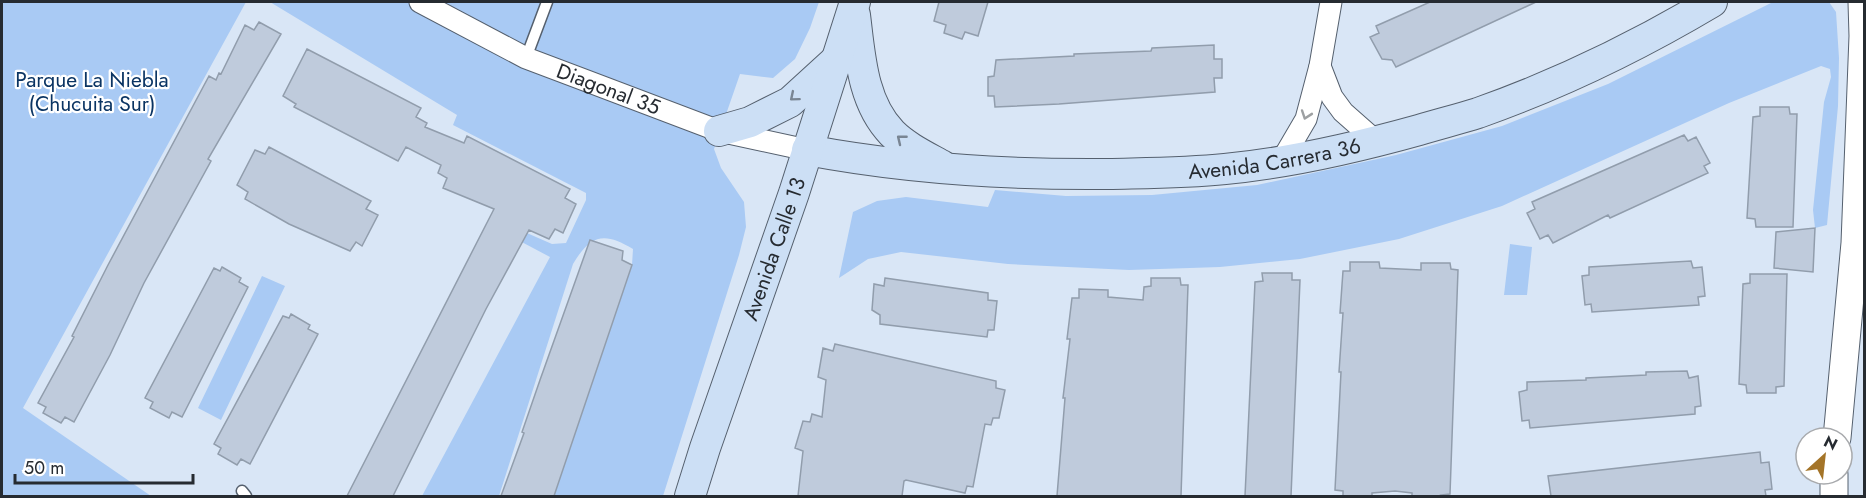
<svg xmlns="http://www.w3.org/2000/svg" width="1866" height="498" font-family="Jost,sans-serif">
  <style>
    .green { fill: #a9caf4 }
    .building { fill: #bfcbdc; stroke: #919dac; stroke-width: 1.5 }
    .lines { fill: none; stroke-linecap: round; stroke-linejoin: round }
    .service-casing { stroke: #55606e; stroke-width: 13 }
    .minor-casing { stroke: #55606e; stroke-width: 23 }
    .tertiary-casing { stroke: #55606e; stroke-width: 29 }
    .secondary-casing { stroke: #55606e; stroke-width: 32 }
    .service { stroke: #fff; stroke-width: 10 }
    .minor { stroke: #fff; stroke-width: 21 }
    .tertiary { stroke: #fff; stroke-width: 27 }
    .secondary { stroke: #ccdff5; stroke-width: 30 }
    .oneway { stroke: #798593 }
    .oneway2 { stroke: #9da0a2 }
    .labels { text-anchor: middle; stroke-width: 4.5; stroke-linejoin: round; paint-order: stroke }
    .park-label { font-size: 21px; fill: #0a3463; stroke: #fff }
    .street-label { font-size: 21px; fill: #262b31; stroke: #fff }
  </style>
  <rect width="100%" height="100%" fill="#d9e6f6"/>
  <!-- green -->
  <path class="green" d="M 2,2 L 246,2 L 23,408 L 151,496 L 2,496 Z
    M 270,2 L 819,2 L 810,28 L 795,59 L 773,78 L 740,74 L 714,149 L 721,168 L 744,202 L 746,227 L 739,255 L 663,496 L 554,496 L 632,265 L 633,249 C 604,231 590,235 573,264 L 499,496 L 422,496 L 550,257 L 486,223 L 504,223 L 552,244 L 566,243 L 586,200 L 586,193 L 453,125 L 457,115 Z
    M 1773,2 L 1829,2 L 1836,12 L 1839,58 L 1838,106 L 1827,225 L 1815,228 L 1813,210 L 1824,102 L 1831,77 L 1830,69 L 1821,66 L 1729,103 L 1502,206 L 1399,239 L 1300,259 L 1220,267 L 1129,270 L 1008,264 L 901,252 L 868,259 L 839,278 L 853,212 L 877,201 L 906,197 L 988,207 L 995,190 L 1066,196 L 1152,195 L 1257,185 L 1396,155 L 1502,126 L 1608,84 Z
    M 1510,244 L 1532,247 L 1527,295 L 1504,295 Z
    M 262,276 L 285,286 L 221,420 L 198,408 Z"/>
  <!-- building -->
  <path class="building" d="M 939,2 L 988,2 L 978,36 L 965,32 L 962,39 L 944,33 L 946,25 L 934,21 Z
    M 1430,2 L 1536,2 L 1396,67 L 1392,60 L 1382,59 L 1370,37 L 1379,33 L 1376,26 Z
    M 259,22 L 281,34 L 208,159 L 211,161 L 144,283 L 110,355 L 74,422 L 65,417 L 61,423 L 43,413 L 46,407 L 38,403 L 74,337 L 72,336 L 108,265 L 209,76 L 216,80 L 219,73 L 221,74 L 245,25 L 254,30 Z
    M 1214,45 L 1214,59 L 1222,59 L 1222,78 L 1214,78 L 1215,92 L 1059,104 L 995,107 L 994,96 L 988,96 L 988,77 L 994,76 L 996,60 L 1074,56 L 1074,54 L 1151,51 L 1152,48 Z
    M 307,49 L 421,108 L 416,117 L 427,123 L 425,127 L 464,143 L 467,136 L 570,189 L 565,198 L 576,204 L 563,233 L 555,229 L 549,239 L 529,230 L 486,309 L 393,496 L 347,496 L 494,209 L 443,188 L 447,178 L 438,173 L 441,165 L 406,147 L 398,161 L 294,107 L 296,104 L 283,96 Z
    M 1760,107 L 1789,107 L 1790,114 L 1797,114 L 1793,227 L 1756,227 L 1755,219 L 1747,218 L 1753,117 L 1760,116 Z
    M 1684,135 L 1688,141 L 1696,137 L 1710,163 L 1704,166 L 1708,173 L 1610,218 L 1608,215 L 1553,243 L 1548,235 L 1540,239 L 1527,213 L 1535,209 L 1532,202 Z
    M 269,147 L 371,201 L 366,209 L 378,215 L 362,246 L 356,242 L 350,251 L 289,224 L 245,199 L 248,192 L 237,185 L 255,150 L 265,154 Z
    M 1815,228 L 1813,272 L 1774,268 L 1776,232 Z
    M 590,240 L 623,251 L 622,260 L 632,265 L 554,496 L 501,496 L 524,433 L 522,432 L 540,380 Z
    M 1691,261 L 1693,268 L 1702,267 L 1705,296 L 1698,297 L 1699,305 L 1592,312 L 1591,304 L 1585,305 L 1582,276 L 1589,275 L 1589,267 Z
    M 1350,262 L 1379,262 L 1380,268 L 1421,270 L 1421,263 L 1450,263 L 1451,269 L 1458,270 L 1450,494 L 1441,495 L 1442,496 L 1412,496 L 1412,493 L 1395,491 L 1372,493 L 1372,496 L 1343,496 L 1343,491 L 1335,490 L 1341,372 L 1339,372 L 1343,313 L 1340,313 L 1343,271 L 1350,271 Z
    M 222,267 L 241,278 L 239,282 L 248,287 L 182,417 L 172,412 L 169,418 L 150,408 L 153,402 L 145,398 L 214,268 L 220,271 Z
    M 1262,273 L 1292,273 L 1292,280 L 1300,280 L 1291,496 L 1245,496 L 1255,282 L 1263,281 Z
    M 1750,274 L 1787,274 L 1784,386 L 1776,387 L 1776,393 L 1747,393 L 1746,385 L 1739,384 L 1743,284 L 1750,283 Z
    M 885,278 L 988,293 L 988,300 L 997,301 L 994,330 L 988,330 L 987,337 L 880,324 L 880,315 L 872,310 L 874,284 L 884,286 Z
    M 1151,278 L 1180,278 L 1181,285 L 1188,285 L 1181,496 L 1057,496 L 1065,398 L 1063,398 L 1070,339 L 1067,339 L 1072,298 L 1079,298 L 1079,289 L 1108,290 L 1108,297 L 1143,300 L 1144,287 L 1151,286 Z
    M 291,314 L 310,325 L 308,329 L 318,334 L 250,464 L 241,459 L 237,465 L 218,454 L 221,448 L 214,444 L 283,316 L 289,318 Z
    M 835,344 L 996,381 L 996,388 L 1005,390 L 999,418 L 993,418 L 991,425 L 985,424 L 973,487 L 967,486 L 965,493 L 906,480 L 904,481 L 902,496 L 798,496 L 803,451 L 795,448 L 803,421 L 810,422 L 812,414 L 822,417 L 826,380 L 818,377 L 823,348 L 833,351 Z
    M 1687,371 L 1689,378 L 1698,376 L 1701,406 L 1695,407 L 1695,414 L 1530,428 L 1529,420 L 1522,421 L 1519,392 L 1527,390 L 1527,382 L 1586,380 L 1586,378 L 1646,375 L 1646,372 Z
    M 1760,452 L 1761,463 L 1769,462 L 1772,489 L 1765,490 L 1766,496 L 1551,496 L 1548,476 Z"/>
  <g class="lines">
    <defs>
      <path id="service" d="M 526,58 L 547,2
        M 242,491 L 246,496"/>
      <g id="minor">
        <path id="s1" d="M 420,2 L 526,58 L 587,81 L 719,131 L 807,150"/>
        <path d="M 1320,66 L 1332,97 L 1343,112 L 1377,142"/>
        <path d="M 1282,160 L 1306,119 L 1320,66 L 1331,2"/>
      </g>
      <path id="tertiary" d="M 1837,438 L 1855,243 L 1863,36 L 1862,2
        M 1834,474 L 1834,496"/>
      <g id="secondary">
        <path d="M 855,15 C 860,55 862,102 892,133 C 906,147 925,156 943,166"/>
        <path d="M 719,131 L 750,122 L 790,102 L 836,60"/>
        <path id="s2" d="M 807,150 C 908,169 1005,175 1108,174 C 1147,173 1186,173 1225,169 C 1288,163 1358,147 1419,130 C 1439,124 1459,119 1478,113 C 1560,84 1638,46 1712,2"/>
        <path id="s3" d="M 690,496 L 705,448 L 794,193 L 855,2"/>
      </g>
    </defs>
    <!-- service casing -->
    <use href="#service" class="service-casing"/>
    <!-- minor casing -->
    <use href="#minor" class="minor-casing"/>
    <!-- tertiary casing -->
    <use href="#tertiary" class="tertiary-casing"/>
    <!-- secondary casing -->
    <use href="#secondary" class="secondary-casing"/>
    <!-- service -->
    <use href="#service" class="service"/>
    <!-- minor -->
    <use href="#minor" class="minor"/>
    <!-- tertiary -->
    <use href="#tertiary" class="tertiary"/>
    <!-- secondary -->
    <use href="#secondary" class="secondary"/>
  </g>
  <!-- one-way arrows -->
  <defs><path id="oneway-chevron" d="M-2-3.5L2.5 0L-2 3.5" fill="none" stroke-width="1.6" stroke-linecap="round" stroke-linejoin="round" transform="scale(1.5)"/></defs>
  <g class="oneway">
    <use href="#oneway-chevron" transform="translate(794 97) rotate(140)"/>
    <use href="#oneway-chevron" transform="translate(901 139) rotate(-141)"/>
  </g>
  <use class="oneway2" href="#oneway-chevron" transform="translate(1306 115) rotate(109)"/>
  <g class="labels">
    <!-- park labels -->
    <g class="park-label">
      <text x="92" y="87">Parque La Niebla<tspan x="92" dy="24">(Chucuita Sur)</tspan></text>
    </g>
    <!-- street labels -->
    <g class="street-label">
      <text dy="7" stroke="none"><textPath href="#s1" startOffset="208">Diagonal 35</textPath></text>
      <text dy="7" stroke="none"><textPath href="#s2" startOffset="470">Avenida Carrera 36</textPath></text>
      <text dy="7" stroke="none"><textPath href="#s3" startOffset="261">Avenida Calle 13</textPath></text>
    </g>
  </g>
  <!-- border -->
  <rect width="1866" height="498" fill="none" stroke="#262b31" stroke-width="6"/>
  <!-- north arrow -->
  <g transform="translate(1824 456) rotate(27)"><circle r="28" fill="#ffffff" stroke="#a8aaad" stroke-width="1.5"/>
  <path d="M0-4.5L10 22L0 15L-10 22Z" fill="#a47428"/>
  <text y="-9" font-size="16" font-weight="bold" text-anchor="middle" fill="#262b31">N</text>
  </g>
  <!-- scale -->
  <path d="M15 474v9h178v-9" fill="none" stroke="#262b31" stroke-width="3"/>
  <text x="24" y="474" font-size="18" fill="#262b31" stroke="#ffffff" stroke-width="4.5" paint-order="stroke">50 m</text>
</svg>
